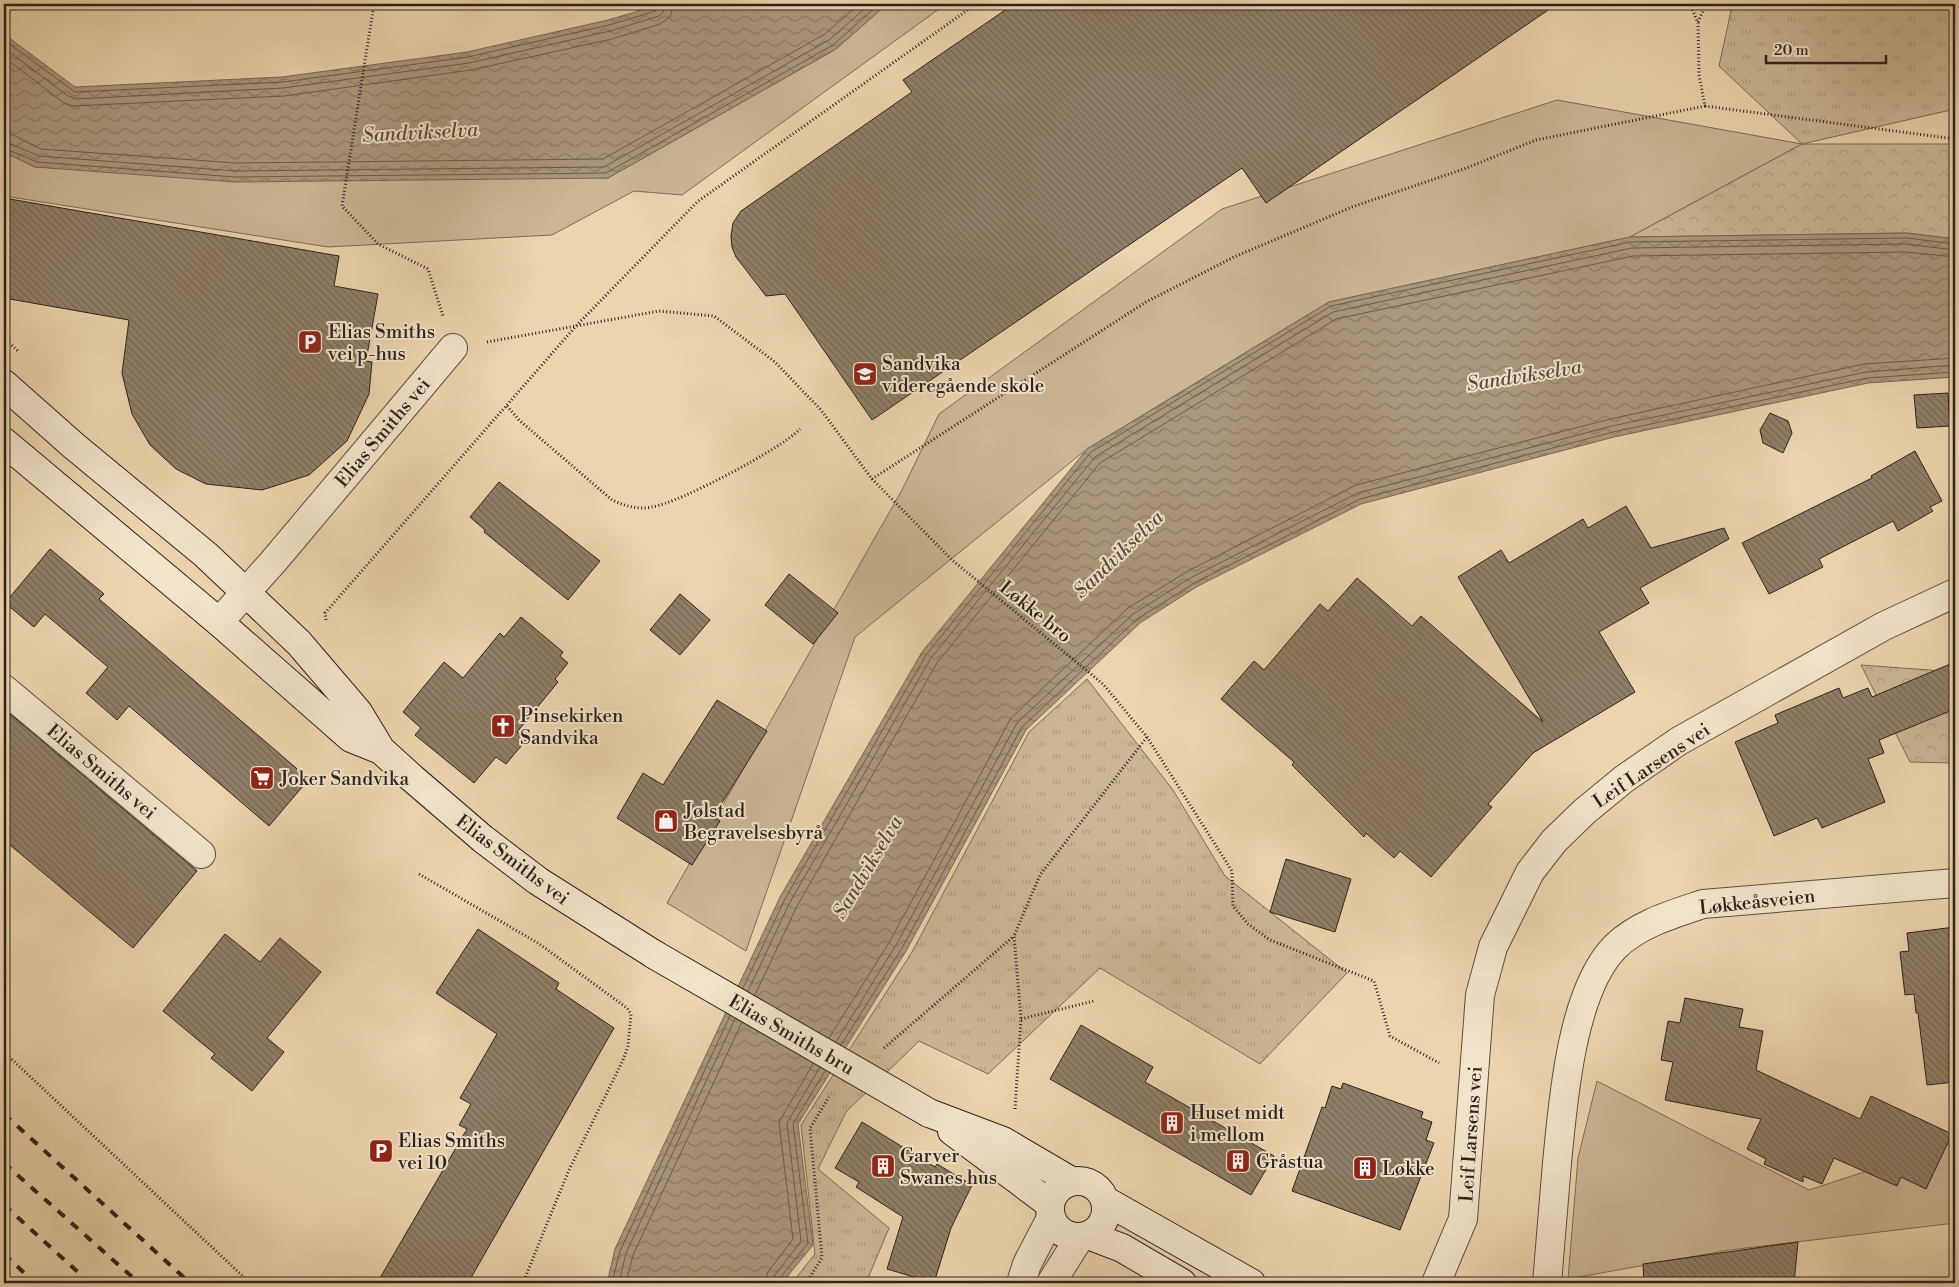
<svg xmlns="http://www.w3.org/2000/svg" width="1959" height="1287" font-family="'Libre Bodoni',serif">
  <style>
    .grass { fill: #cbb695; stroke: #7c6c59 }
    .forest { fill: url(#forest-crowns); stroke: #7c6c59 }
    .park { fill: url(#park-tufts); stroke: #7c6c59 }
    .water { fill: url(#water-waves); stroke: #796857 }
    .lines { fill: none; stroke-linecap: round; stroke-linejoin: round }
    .shore { stroke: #6c5c4d; stroke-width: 1 }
    .building { fill: url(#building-back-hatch); stroke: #2e221d }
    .street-casing { stroke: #5d4e41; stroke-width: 30 }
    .secondary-casing { stroke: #2e221d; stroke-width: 30 }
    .path { stroke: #2e221d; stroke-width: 3; stroke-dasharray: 1 2.5; stroke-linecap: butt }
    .street { stroke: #f2e3ca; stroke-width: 28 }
    .secondary { stroke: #f2e3ca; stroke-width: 28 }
    .rail { stroke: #2e221d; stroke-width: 4; stroke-dasharray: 9 9; stroke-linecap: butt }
    .secondary-bridge-casing { stroke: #2e221d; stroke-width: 30; stroke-linecap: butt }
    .secondary-bridge { stroke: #f2e3ca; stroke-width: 28 }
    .labels { text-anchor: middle; stroke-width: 4; stroke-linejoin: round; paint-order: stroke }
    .poi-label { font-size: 19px; fill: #2e221d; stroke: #f2e3ca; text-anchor: start }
    .street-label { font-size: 19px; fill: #2e221d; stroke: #f2e3ca }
    .water-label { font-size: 20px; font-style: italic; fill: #5a4b3f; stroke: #f2e3ca }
  </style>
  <defs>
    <pattern id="forest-crowns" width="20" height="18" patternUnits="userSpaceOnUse" patternTransform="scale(1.25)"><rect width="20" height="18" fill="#cbb695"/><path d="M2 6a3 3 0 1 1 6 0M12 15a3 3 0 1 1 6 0" fill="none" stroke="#af9c80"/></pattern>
    <pattern id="park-tufts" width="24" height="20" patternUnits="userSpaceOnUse" patternTransform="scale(1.25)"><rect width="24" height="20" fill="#cbb695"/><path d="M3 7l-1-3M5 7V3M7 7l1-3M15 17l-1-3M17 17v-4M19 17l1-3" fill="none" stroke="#af9c80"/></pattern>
    <pattern id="water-waves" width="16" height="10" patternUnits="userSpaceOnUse" patternTransform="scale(1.25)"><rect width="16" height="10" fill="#ab977d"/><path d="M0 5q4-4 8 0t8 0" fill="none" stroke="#8c7b66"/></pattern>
    <pattern id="building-back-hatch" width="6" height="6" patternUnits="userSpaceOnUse" patternTransform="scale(1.25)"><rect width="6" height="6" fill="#907f68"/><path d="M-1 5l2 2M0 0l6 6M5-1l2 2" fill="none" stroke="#766855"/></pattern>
  </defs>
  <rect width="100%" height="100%" fill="#ebd4ae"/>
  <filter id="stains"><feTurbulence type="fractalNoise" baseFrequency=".004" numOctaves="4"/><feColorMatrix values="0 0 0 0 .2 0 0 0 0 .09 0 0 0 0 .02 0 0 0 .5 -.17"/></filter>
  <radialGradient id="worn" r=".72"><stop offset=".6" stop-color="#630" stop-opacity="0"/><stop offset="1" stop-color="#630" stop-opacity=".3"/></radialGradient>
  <!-- grass -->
  <path class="grass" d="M 887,4 L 946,4 L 682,195 L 634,191 L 552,235 L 328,247 L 4,196 L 4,152 L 35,167 L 608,178 L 836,49 Z
    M 1557,100 L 1802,144 L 1630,237 L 1329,302 L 1087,449 L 855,637 L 746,951 L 667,903 L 902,490 L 939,414 L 1222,209 Z
    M 1597,1081 L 1809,1190 L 1955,1142 L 1955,1223 L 1729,1250 L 1568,1279 L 1578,1158 Z"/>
  <!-- forest -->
  <path class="forest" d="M 1802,144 L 1955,144 L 1955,239 L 1907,233 L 1630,237 Z
    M 1861,665 L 1943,671 L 1955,668 L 1955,763 L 1910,762 Z"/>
  <!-- park -->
  <path class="park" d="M 1731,4 L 1955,4 L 1955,109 L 1802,144 L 1719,66 L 1732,6 Z
    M 1087,679 L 1173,790 L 1225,876 L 1347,973 L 1260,1064 L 1100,968 L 988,1074 L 919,1041 L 846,1112 L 818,1169 L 889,1228 L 866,1283 L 792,1283 L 815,1254 L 801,1125 L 912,952 L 1029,732 Z"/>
  <!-- water -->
  <path class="water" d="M 662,4 L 887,4 L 836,49 L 608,178 L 235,182 L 35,167 L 4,152 L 4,34 L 75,87 L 282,77 L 467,52 L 608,20 Z
    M 1907,233 L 1955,239 L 1955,377 L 1868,383 L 1614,437 L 1361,504 L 1198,586 L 1140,623 L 1026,730 L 906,951 L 798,1124 L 813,1245 L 782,1283 L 607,1283 L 615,1249 L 780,897 L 922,652 L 1087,449 L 1329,302 L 1630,237 Z"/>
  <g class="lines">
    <!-- shore -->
    <path class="shore" d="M 4,40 L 75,92 L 283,82 L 468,57 L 609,25 L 656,11 L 660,4
      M 4,48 L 68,96 L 76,99 L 283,88 L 469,63 L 610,31 L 659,16 L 664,11 L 666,4
      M 4,57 L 64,103 L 73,106 L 284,96 L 471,70 L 612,39 L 660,24 L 670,17 L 674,4
      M 4,134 L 13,135 L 41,149 L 236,163 L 603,159 L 825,34 L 859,4
      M 4,141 L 39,156 L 235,171 L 604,167 L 829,40 L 870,4
      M 4,148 L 37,162 L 235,177 L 606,173 L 833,45 L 879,4
      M 743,988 L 785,899 L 926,655 L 1091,452 L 1331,306 L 1631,242 L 1907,238 L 1955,244
      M 748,991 L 790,902 L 931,658 L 1095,457 L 1333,312 L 1632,248 L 1906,244 L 1955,250
      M 755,995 L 797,906 L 937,663 L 1100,463 L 1336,319 L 1633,256 L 1906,252 L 1955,257
      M 829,1038 L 890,941 L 1011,718 L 1128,608 L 1188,571 L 1356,485 L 1610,419 L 1864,364 L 1955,358
      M 836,1042 L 896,945 L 1017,723 L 1133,614 L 1192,577 L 1358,493 L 1612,426 L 1866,372 L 1955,365
      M 841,1045 L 902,948 L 1022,727 L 1137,619 L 1196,582 L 1360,499 L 1613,432 L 1867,378 L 1955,372
      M 612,1283 L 620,1251 L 730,1016
      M 619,1283 L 626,1253 L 735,1019
      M 626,1283 L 633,1255 L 742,1022
      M 765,1283 L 768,1272 L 793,1239 L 779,1122 L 813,1064
      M 772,1283 L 775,1275 L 801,1241 L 787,1123 L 820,1067
      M 779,1283 L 780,1278 L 808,1243 L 793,1124 L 825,1071"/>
  </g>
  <!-- building -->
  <path class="building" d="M 1014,4 L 1557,4 L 1266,203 L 1242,168 L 872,420 L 785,294 L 766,296 L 736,257 L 732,247 L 731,236 L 733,223 L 741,211 L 912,92 L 903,80 Z
    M 4,198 L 339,256 L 334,286 L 378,294 L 366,361 L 372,362 L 369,394 L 347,441 L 309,475 L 262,490 L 206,484 L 176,469 L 150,445 L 132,414 L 122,373 L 129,320 L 4,298 Z
    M 1948,393 L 1950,426 L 1917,428 L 1914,395 Z
    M 1770,413 L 1788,421 L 1792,433 L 1783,453 L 1763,443 L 1760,430 Z
    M 1915,451 L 1942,501 L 1930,507 L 1933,511 L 1898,531 L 1893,521 L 1819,559 L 1823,567 L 1769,594 L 1742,543 L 1872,478 L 1871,476 Z
    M 499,482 L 600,561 L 568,600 L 484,532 L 485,530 L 470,517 Z
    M 1626,506 L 1651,548 L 1724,528 L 1729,539 L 1640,588 L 1649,603 L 1599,632 L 1635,692 L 1533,753 L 1488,804 L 1492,807 L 1431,877 L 1400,851 L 1394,858 L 1366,833 L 1364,837 L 1292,765 L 1294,762 L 1221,699 L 1254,661 L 1264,670 L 1320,604 L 1328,611 L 1357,578 L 1412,626 L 1421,616 L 1543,722 L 1458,577 L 1501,550 L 1509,563 L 1583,519 L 1588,528 Z
    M 50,549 L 104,594 L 99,599 L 309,779 L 269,826 L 129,706 L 117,720 L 86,693 L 108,667 L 45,614 L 34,627 L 5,603 Z
    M 789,574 L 838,613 L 813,644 L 765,605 Z
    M 680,594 L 710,620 L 680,655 L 650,630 Z
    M 521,617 L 563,652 L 560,656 L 568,663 L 555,679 L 558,682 L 517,732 L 527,739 L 506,764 L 496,757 L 474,783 L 415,735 L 421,728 L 403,712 L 444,662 L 463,678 L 500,633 L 504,637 Z
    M 1955,662 L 1955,709 L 1879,740 L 1884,753 L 1868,759 L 1885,802 L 1822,828 L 1817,818 L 1774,836 L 1735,742 L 1778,723 L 1775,715 L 1839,688 L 1843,698 L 1868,688 L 1872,697 Z
    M 717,700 L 767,731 L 713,817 L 720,821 L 692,865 L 617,818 L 643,773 L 663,785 Z
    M 4,709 L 197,871 L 133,948 L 4,840 Z
    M 1286,859 L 1351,879 L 1335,932 L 1270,912 Z
    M 1955,927 L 1955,1082 L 1927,1085 L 1918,1013 L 1916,1013 L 1914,994 L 1905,995 L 1900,952 L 1909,951 L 1907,933 Z
    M 478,929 L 559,983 L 556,989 L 614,1028 L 468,1283 L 377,1283 L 467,1129 L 459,1125 L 471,1104 L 460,1098 L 497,1034 L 436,993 Z
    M 225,934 L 260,962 L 280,938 L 321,972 L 267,1038 L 284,1052 L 252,1091 L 211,1058 L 215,1054 L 163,1011 Z
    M 1685,998 L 1743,1009 L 1739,1027 L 1763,1031 L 1756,1070 L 1860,1119 L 1871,1096 L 1952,1134 L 1926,1189 L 1901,1177 L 1897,1186 L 1834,1158 L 1822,1184 L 1803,1176 L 1803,1182 L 1764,1164 L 1766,1159 L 1747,1149 L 1761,1119 L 1665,1100 L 1673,1062 L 1661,1060 L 1668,1021 L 1680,1023 Z
    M 1081,1025 L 1153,1067 L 1145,1082 L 1274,1156 L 1251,1195 L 1050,1079 Z
    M 1343,1083 L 1423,1112 L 1421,1118 L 1432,1122 L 1426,1140 L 1434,1143 L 1400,1230 L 1292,1191 L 1322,1107 L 1325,1108 L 1332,1086 L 1341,1089 Z
    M 862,1122 L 935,1167 L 937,1164 L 972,1185 L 951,1228 L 934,1283 L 887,1269 L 903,1217 L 856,1187 L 859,1182 L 835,1168 Z
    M 1798,1242 L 1794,1283 L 1644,1283 L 1643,1264 Z"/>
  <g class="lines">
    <defs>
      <path id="street" d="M 219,622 L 273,562 L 453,348
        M 4,689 L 201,854
        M 1021,1283 L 1027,1264 L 1051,1218
        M 1051,1283 L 1080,1237
        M 1436,1283 L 1463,1219 L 1480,995 L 1493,947 L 1530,872 L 1554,841 L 1585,811 L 1624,779 L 1679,741 L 1884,626 L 1955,593
        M 1547,1283 C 1550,1243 1554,1203 1557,1163 C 1563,1102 1571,992 1615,947 C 1638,924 1673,914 1703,904 L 1955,883"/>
      <path id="secondary" d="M 4,384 L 74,446 L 206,555 L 299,643 L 358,712 L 381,750 L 412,778 L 483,839 L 538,881 L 655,955
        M 4,442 L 219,622 L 351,738 L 381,750
        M 929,1113 L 1003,1141 L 1071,1181
        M 952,1131 L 1050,1204
        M1050 1209a28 28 0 1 1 56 0a28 28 0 1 1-56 0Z
        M 1106,1201 L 1251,1283
        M 1088,1235 L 1122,1248 L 1182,1283"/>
    </defs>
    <!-- street casing -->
    <use href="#street" class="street-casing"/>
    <!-- secondary casing -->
    <use href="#secondary" class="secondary-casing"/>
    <!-- path -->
    <path class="path" d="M 374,4 L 342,206 L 378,244 L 428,269 L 443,316
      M 1698,22 L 1706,4
      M 1705,106 L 1955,139
      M 4,338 L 18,351
      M 487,342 L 659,311 L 714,316 L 775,362 L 821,410 L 872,479 L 952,560 L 1103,684 L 1147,737 L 1232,871 L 1233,906 L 1248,924 L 1270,940 L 1374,981 L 1390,1036 L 1439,1063
      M 507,406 L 519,420 L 612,500 C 625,506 638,510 652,507 C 679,503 781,449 800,429
      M 872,479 L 1146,302 L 1234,257 L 1352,207 L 1464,169 L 1536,140 L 1705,106 L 1699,75 L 1698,23 L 1690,4
      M 326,620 L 325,613 L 576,326 L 697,202 L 976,4
      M 419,874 L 538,943 L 627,1008 L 631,1014 L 628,1046 L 623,1060 L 568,1172 L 523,1283
      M 1021,1019 L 1094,1001
      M 884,1048 L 1014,936
      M 4,1052 L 250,1283
      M 1015,1109 L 1021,1019 L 1014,936 L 1040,875 L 1147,737
      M 806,1283 L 822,1258 L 810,1128 L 829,1097"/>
    <!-- street -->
    <use href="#street" class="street"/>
    <!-- secondary -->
    <use href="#secondary" class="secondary"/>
    <!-- rail -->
    <path class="rail" d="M 4,1114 L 190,1283
      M 4,1163 L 139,1283
      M 4,1205 L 90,1283
      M 4,1254 L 35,1283"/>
    <defs>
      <path id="secondary-bridge" d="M 655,955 L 929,1113"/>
    </defs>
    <!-- secondary-bridge casing -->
    <use href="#secondary-bridge" class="secondary-bridge-casing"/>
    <!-- secondary-bridge -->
    <use href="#secondary-bridge" class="secondary-bridge"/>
  </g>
  <!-- icons -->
  <defs>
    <symbol id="parking-square" viewBox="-11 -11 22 22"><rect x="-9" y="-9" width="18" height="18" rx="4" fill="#8f2418" stroke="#f2e3ca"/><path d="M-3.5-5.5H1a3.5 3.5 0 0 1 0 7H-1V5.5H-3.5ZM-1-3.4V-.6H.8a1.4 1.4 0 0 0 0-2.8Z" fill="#fff"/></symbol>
    <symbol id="school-square" viewBox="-11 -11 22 22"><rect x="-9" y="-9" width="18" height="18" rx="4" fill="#8f2418" stroke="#f2e3ca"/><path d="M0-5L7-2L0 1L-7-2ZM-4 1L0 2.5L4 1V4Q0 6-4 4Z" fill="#fff"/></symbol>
    <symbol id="church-square" viewBox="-11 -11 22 22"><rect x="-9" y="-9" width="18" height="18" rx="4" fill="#8f2418" stroke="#f2e3ca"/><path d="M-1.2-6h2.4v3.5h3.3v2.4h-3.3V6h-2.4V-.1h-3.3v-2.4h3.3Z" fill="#fff"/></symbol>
    <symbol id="supermarket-square" viewBox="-11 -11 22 22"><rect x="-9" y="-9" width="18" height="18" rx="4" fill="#8f2418" stroke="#f2e3ca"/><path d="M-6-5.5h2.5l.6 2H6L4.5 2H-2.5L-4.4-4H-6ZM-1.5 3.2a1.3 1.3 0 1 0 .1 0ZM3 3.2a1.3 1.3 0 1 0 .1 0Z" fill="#fff"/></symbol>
    <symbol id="shop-square" viewBox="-11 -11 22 22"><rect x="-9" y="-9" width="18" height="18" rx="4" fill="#8f2418" stroke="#f2e3ca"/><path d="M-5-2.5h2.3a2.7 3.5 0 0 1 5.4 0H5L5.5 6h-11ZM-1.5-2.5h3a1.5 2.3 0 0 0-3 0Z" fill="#fff"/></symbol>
    <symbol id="building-square" viewBox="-11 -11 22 22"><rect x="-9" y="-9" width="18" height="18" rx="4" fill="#8f2418" stroke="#f2e3ca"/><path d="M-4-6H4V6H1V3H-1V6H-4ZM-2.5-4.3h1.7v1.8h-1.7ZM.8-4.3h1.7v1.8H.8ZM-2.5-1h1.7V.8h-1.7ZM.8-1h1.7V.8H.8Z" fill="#fff"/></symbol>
  </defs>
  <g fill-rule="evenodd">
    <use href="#parking-square" x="296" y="328" width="28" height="28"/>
    <use href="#school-square" x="851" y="360" width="28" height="28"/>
    <use href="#church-square" x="489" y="712" width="28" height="28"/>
    <use href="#supermarket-square" x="248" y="764" width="28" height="28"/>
    <use href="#shop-square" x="652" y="807" width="28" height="28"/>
    <use href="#building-square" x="1158" y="1109" width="28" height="28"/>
    <use href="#parking-square" x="367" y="1137" width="28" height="28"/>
    <use href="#building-square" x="1224" y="1147" width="28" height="28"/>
    <use href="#building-square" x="869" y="1152" width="28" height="28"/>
    <use href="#building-square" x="1351" y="1154" width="28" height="28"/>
  </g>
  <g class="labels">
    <!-- poi labels -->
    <g class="poi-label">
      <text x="328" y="338">Elias Smiths<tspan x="328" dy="22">vei p-hus</tspan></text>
      <text x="882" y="370">Sandvika<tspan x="882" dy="22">videregående skole</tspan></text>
      <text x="520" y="722">Pinsekirken<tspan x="520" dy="22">Sandvika</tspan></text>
      <text x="280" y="785">Joker Sandvika</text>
      <text x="684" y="817">Jølstad<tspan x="684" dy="22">Begravelsesbyrå</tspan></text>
      <text x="1190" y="1119">Huset midt<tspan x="1190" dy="22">i mellom</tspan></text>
      <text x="398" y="1147">Elias Smiths<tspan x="398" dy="22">vei 10</tspan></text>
      <text x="900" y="1162">Garver<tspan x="900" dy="22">Swanes hus</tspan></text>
      <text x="1256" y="1168">Gråstua</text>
      <text x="1382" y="1175">Løkke</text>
    </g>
    <!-- street labels -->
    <g class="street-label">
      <text transform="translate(382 432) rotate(-50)" y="7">Elias Smiths vei</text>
      <text transform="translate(1036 611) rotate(39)" y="7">Løkke bro</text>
      <text transform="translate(1651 765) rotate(-34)" y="7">Leif Larsens vei</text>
      <text transform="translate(102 771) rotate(40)" y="7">Elias Smiths vei</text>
      <text transform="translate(513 859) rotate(37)" y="7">Elias Smiths vei</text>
      <text transform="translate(1757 901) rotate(-6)" y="7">Løkkeåsveien</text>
      <text transform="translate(792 1034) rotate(30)" y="7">Elias Smiths bru</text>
      <text transform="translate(1470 1134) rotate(-86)" y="7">Leif Larsens vei</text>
    </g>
    <!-- water labels -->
    <g class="water-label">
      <text transform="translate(420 132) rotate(-3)" y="7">Sandvikselva</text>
      <text transform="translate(1524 375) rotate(-9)" y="7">Sandvikselva</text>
      <text transform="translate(1118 554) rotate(-44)" y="7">Sandvikselva</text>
      <text transform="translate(867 867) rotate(-59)" y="7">Sandvikselva</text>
    </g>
  </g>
  <!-- margin -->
  <rect width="1959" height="1287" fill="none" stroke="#ebd4ae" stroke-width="20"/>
  <rect x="5" y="5" width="1949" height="1277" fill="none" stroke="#2e221d" stroke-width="2.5"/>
  <rect x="10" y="10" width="1939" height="1267" fill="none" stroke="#2e221d"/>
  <!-- scale -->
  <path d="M1766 55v8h120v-8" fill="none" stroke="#2e221d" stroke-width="2.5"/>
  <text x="1774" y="55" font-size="15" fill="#2e221d" stroke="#f2e3ca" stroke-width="4" paint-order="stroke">20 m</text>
  <rect width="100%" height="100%" filter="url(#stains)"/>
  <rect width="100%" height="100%" fill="url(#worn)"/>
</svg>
